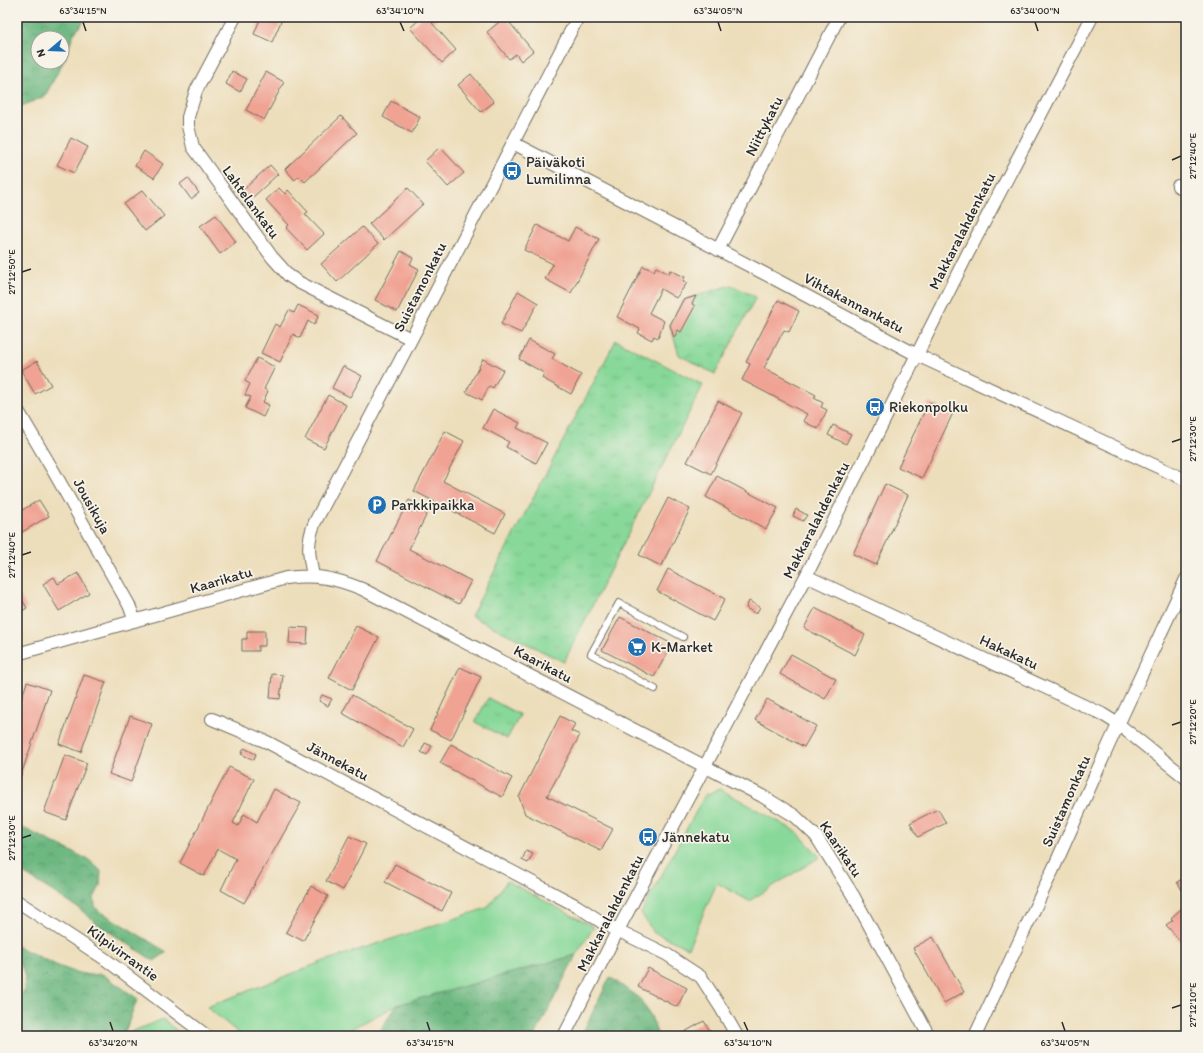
<svg xmlns="http://www.w3.org/2000/svg" width="1203" height="1053" font-family="Itim,sans-serif">
  <style>
    .grass { fill: #87d899; stroke: #598262 }
    .forest { fill: url(#forest-crowns); stroke: #4c7256; fill-rule: evenodd }
    .park { fill: url(#park-tufts); stroke: #598262 }
    .building { fill: #f0a293 }
    .lines { fill: none; stroke-linecap: round; stroke-linejoin: round }
    .service-casing { stroke: #6f6a5d; stroke-width: 8 }
    .minor-casing { stroke: #6f6a5d; stroke-width: 14 }
    .service { stroke: #fff; stroke-width: 6 }
    .minor { stroke: #fff; stroke-width: 12 }
    .ticks { fill: none; stroke: #2b2b2b; stroke-width: 1.5 }
    .labels { text-anchor: middle; stroke-width: 3.5; stroke-linejoin: round; paint-order: stroke }
    .street-label { font-size: 15px; fill: #2b2b2b; stroke: #f7f3e8 }
    .poi-label { font-size: 15px; fill: #2b2b2b; stroke: #f7f3e8; text-anchor: start }
    .neatline { fill: none; stroke: #2b2b2b; stroke-width: 1.5 }
    .ticks-label { font-size: 10px; text-anchor: middle; fill: #2b2b2b }
  </style>
  <defs>
    <pattern id="forest-crowns" width="20" height="18" patternUnits="userSpaceOnUse"><rect width="20" height="18" fill="#6db881"/><path d="M2 6a3 3 0 1 1 6 0M12 15a3 3 0 1 1 6 0" fill="none" stroke="#5a966a"/></pattern>
    <pattern id="park-tufts" width="24" height="20" patternUnits="userSpaceOnUse"><rect width="24" height="20" fill="#87d899"/><path d="M3 7l-1-3M5 7V3M7 7l1-3M15 17l-1-3M17 17v-4M19 17l1-3" fill="none" stroke="#75ba84"/></pattern>
  </defs>
  <rect width="100%" height="100%" fill="#f7f3e8"/>
  <filter id="ink" filterUnits="userSpaceOnUse"><feTurbulence type="fractalNoise" baseFrequency=".025" numOctaves="2"/><feDisplacementMap in="SourceGraphic" scale="8" xChannelSelector="R" yChannelSelector="G"/><feConvolveMatrix kernelMatrix="1 2 1 2 8 2 1 2 1" color-interpolation-filters="sRGB"/></filter>
  <filter id="wash" filterUnits="userSpaceOnUse"><feTurbulence type="fractalNoise" baseFrequency=".012" numOctaves="4" result="noise"/><feDisplacementMap in="SourceGraphic" scale="16" xChannelSelector="R" yChannelSelector="G"/><feGaussianBlur stdDeviation="0.9" result="paint"/><feColorMatrix in="noise" values="0 0 0 0 0 0 0 0 0 0 0 0 0 0 0 0 0 1.4 0 .05"/><feComposite in="paint" operator="in"/></filter>
  <g filter="url(#wash)">
    <rect width="100%" height="100%" fill="#eddebb"/>
    <!-- grass -->
    <path class="grass" d="M 720,789 L 797,832 L 820,857 L 749,901 L 717,883 L 688,948 L 653,932 L 641,913 L 705,795 Z
      M 507,881 L 594,927 L 576,955 L 397,1005 L 338,1036 L 242,1036 L 207,1007 L 324,961 L 487,908 Z
      M 163,1019 L 183,1036 L 121,1036 Z"/>
    <!-- forest -->
    <path class="forest" d="M 17,17 L 87,17 L 73,35 L 66,57 L 45,96 L 22,106 L 17,110 ZM 38,38 L 62,38 L 62,62 L 38,62 Z
      M 17,825 L 89,860 L 101,871 L 100,886 L 94,898 L 95,906 L 98,910 L 167,952 L 154,961 L 99,925 L 81,910 L 17,869 Z
      M 17,946 L 58,966 L 75,972 L 89,975 L 102,974 L 138,999 C 131,1011 129,1024 123,1036 L 17,1036 L 17,1008 L 24,989 L 25,978 L 23,970 L 17,958 Z
      M 576,955 L 535,1036 L 377,1035 L 397,1005 Z
      M 610,977 L 640,999 L 651,1016 L 658,1036 L 581,1036 Z"/>
    <!-- park -->
    <path class="park" d="M 731,285 L 756,297 L 715,374 L 679,355 L 670,325 L 683,300 Z
      M 616,340 L 703,385 L 564,662 L 471,616 Z
      M 488,698 L 520,715 L 507,739 L 475,722 Z"/>
    <g id="blocks">
      <!-- building -->
      <path class="building" d="M 261,17 L 283,17 L 272,42 L 254,34 Z
        M 422,17 L 439,17 L 432,23 L 456,50 L 442,63 L 410,28 Z
        M 505,17 L 533,51 L 521,61 L 516,54 L 509,59 L 487,32 Z
        M 232,71 L 247,79 L 240,92 L 226,84 Z
        M 266,72 L 284,82 L 264,120 L 246,110 Z
        M 471,74 L 494,102 L 481,112 L 458,85 Z
        M 391,101 L 420,117 L 412,133 L 383,117 Z
        M 341,116 L 357,133 L 305,182 L 299,176 L 295,180 L 285,169 Z
        M 71,138 L 88,147 L 74,173 L 57,165 Z
        M 440,147 L 464,173 L 448,187 L 425,161 Z
        M 144,151 L 163,164 L 154,178 L 135,166 Z
        M 270,165 L 278,174 L 251,199 L 243,190 Z
        M 188,178 L 199,193 L 191,199 L 180,184 Z
        M 279,188 L 285,194 L 288,190 L 308,212 L 305,214 L 324,234 L 307,250 L 286,228 L 289,225 L 266,200 Z
        M 408,188 L 423,204 L 384,240 L 369,224 Z
        M 143,190 L 164,216 L 145,231 L 124,204 Z
        M 216,215 L 236,242 L 220,254 L 200,226 Z
        M 537,225 L 568,241 L 575,227 L 599,239 L 571,293 L 545,279 L 553,264 L 524,250 Z
        M 362,227 L 378,244 L 337,282 L 321,264 Z
        M 401,251 L 413,258 L 410,264 L 419,269 L 397,312 L 375,300 Z
        M 643,266 L 654,271 L 656,267 L 669,274 L 670,270 L 685,277 L 683,281 L 687,283 L 676,298 L 661,289 L 649,313 L 664,321 L 658,338 L 654,336 L 652,340 L 638,333 L 640,329 L 617,317 Z
        M 518,291 L 538,303 L 521,333 L 501,324 Z
        M 696,296 L 692,304 L 695,306 L 681,332 L 678,330 L 674,338 L 670,325 L 683,300 Z
        M 778,300 L 799,311 L 789,332 L 784,330 L 764,368 L 816,395 L 814,398 L 823,403 L 821,407 L 827,410 L 818,429 L 803,421 L 807,414 L 742,380 L 750,364 L 746,362 Z
        M 298,305 L 319,315 L 314,325 L 308,321 L 300,338 L 293,334 L 280,362 L 261,353 L 275,324 L 280,327 L 289,310 L 294,313 Z
        M 529,340 L 555,354 L 552,359 L 581,375 L 571,394 L 542,378 L 544,373 L 519,359 Z
        M 257,358 L 275,367 L 264,389 L 268,391 L 263,402 L 269,405 L 263,417 L 245,408 L 251,397 L 245,395 L 250,384 L 245,381 Z
        M 483,359 L 503,370 L 493,388 L 489,386 L 482,400 L 466,392 Z
        M 37,361 L 51,385 L 35,394 L 21,370 Z
        M 343,366 L 362,376 L 350,397 L 332,388 Z
        M 328,395 L 346,405 L 324,448 L 305,439 Z
        M 718,401 L 742,413 L 711,474 L 687,462 Z
        M 929,402 L 953,413 L 922,478 L 898,467 Z
        M 493,409 L 520,423 L 517,428 L 547,443 L 536,463 L 506,447 L 509,442 L 483,428 Z
        M 833,425 L 851,434 L 846,444 L 828,435 Z
        M 445,431 L 464,441 L 443,481 L 505,514 L 495,533 L 414,491 Z
        M 717,476 L 778,508 L 766,529 L 706,497 Z
        M 885,484 L 908,495 L 876,565 L 853,554 Z
        M 668,498 L 690,509 L 661,566 L 639,555 Z
        M 39,500 L 49,516 L 17,535 L 17,513 Z
        M 409,500 L 429,510 L 409,549 L 471,581 L 459,604 L 377,561 Z
        M 796,509 L 807,515 L 803,521 L 793,516 Z
        M 668,569 L 725,599 L 713,621 L 657,591 Z
        M 78,573 L 89,593 L 59,611 L 43,584 L 54,577 L 58,584 Z
        M 17,591 L 27,608 L 17,614 Z
        M 749,601 L 760,607 L 756,614 L 746,608 Z
        M 815,608 L 865,635 L 855,655 L 804,628 Z
        M 620,617 L 672,644 L 654,677 L 602,650 Z
        M 356,626 L 379,637 L 352,690 L 329,678 Z
        M 290,627 L 308,628 L 307,644 L 289,643 Z
        M 247,631 L 265,631 L 265,646 L 258,646 L 258,651 L 242,651 L 242,639 L 247,639 Z
        M 791,654 L 836,679 L 825,699 L 780,674 Z
        M 460,667 L 481,677 L 451,740 L 430,730 Z
        M 272,674 L 283,675 L 280,699 L 270,698 Z
        M 84,675 L 106,682 L 81,752 L 59,744 Z
        M 27,682 L 50,690 L 20,778 L 17,777 L 17,712 Z
        M 322,695 L 332,699 L 328,706 L 319,701 Z
        M 352,695 L 413,729 L 403,747 L 342,713 Z
        M 767,699 L 816,726 L 804,747 L 755,720 Z
        M 130,716 L 152,724 L 131,782 L 109,774 Z
        M 560,716 L 575,724 L 571,731 L 580,735 L 547,796 L 613,829 L 601,851 L 525,814 L 519,797 Z
        M 425,743 L 432,746 L 427,755 L 421,752 Z
        M 451,744 L 512,778 L 502,797 L 440,763 Z
        M 244,748 L 256,754 L 254,760 L 241,754 Z
        M 65,755 L 87,763 L 66,820 L 44,812 Z
        M 229,767 L 254,779 L 233,823 L 238,826 L 244,814 L 257,822 L 274,789 L 301,803 L 244,903 L 221,890 L 236,859 L 218,849 L 204,876 L 180,863 Z
        M 938,809 L 946,823 L 918,837 L 910,823 Z
        M 349,836 L 366,844 L 343,890 L 326,881 Z
        M 526,851 L 533,854 L 528,863 L 522,860 Z
        M 395,864 L 451,893 L 442,911 L 385,882 Z
        M 1186,877 L 1186,892 L 1184,893 L 1177,882 Z
        M 311,886 L 328,896 L 303,941 L 286,932 Z
        M 1182,908 L 1186,913 L 1186,947 L 1166,925 L 1173,920 L 1171,918 Z
        M 933,937 L 964,992 L 944,1003 L 913,948 Z
        M 648,968 L 687,988 L 677,1007 L 638,987 Z
        M 704,1021 L 713,1036 L 682,1036 L 681,1034 Z"/>
    </g>
  </g>
  <g filter="url(#ink)">
    <use href="#blocks" fill-opacity="0" stroke="#6f6a5d" stroke-width="1"/>
    <g class="lines">
      <defs>
        <path id="service" d="M 655,689 L 591,654 L 619,603 L 683,637"/>
        <path id="minor" d="M 235,17 L 196,91 L 188,117 L 188,126 L 193,147 L 272,257 L 289,276 L 300,283 L 411,339
          M 513,143 L 771,277 L 917,355 L 1186,480
          M 1178,186 L 1186,190
          M 718,250 L 839,17
          M 17,409 L 54,472 L 129,605 L 135,621
          M 313,576 C 309,555 306,543 315,522 L 401,359 L 578,17
          M 806,576 L 1102,714 L 1118,724 L 1186,778
          M 17,654 L 286,578 C 315,574 335,578 362,589 L 762,796 L 795,816 L 816,836 L 854,897 L 929,1036
          M 212,719 L 267,742 L 577,906 L 603,923 L 666,954 L 701,977 L 721,1008 L 737,1036
          M 17,901 L 105,959 L 207,1036
          M 564,1036 L 618,930 L 806,576 L 968,253 L 1092,17
          M 975,1036 L 1056,863 L 1110,742 L 1186,579"/>
      </defs>
      <!-- service casing -->
      <use href="#service" class="service-casing"/>
      <!-- minor casing -->
      <use href="#minor" class="minor-casing"/>
      <!-- service -->
      <use href="#service" class="service"/>
      <!-- minor -->
      <use href="#minor" class="minor"/>
    </g>
  </g>
  <!-- ticks -->
  <path class="ticks" d="M 83,22 L 86,31M 400,22 L 404,31M 718,22 L 721,31M 1035,22 L 1038,31M 1172,160 L 1181,156M 22,272 L 31,269M 1172,442 L 1181,439M 22,555 L 31,552M 1172,725 L 1181,722M 22,838 L 31,835M 1172,1008 L 1181,1005M 110,1022 L 113,1031M 427,1022 L 430,1031M 744,1022 L 748,1031M 1062,1022 L 1065,1031"/>
  <!-- icons -->
  <defs>
    <symbol id="bus-disc" viewBox="-11 -11 22 22"><circle r="9.5" fill="#1f6fb2" stroke="#f7f3e8"/><path d="M-5-6H5V4H4V6H2V4H-2V6H-4V4H-5ZM-3.5-4V0h7V-4ZM-3.5 1.2v1.5H-2V1.2ZM2 1.2v1.5H3.5V1.2Z" fill="#fff"/></symbol>
    <symbol id="parking-disc" viewBox="-11 -11 22 22"><circle r="9.5" fill="#1f6fb2" stroke="#f7f3e8"/><path d="M-3.5-5.5H1a3.5 3.5 0 0 1 0 7H-1V5.5H-3.5ZM-1-3.4V-.6H.8a1.4 1.4 0 0 0 0-2.8Z" fill="#fff"/></symbol>
    <symbol id="supermarket-disc" viewBox="-11 -11 22 22"><circle r="9.5" fill="#1f6fb2" stroke="#f7f3e8"/><path d="M-6-5.5h2.5l.6 2H6L4.5 2H-2.5L-4.4-4H-6ZM-1.5 3.2a1.3 1.3 0 1 0 .1 0ZM3 3.2a1.3 1.3 0 1 0 .1 0Z" fill="#fff"/></symbol>
  </defs>
  <g fill-rule="evenodd">
    <use href="#bus-disc" x="501" y="160" width="22" height="22"/>
    <use href="#bus-disc" x="864" y="396" width="22" height="22"/>
    <use href="#parking-disc" x="366" y="494" width="22" height="22"/>
    <use href="#supermarket-disc" x="626" y="636" width="22" height="22"/>
    <use href="#bus-disc" x="637" y="826" width="22" height="22"/>
  </g>
  <g class="labels">
    <!-- street labels -->
    <g class="street-label">
      <text transform="translate(764 126) rotate(-63)" y="5">Niittykatu</text>
      <text transform="translate(251 202) rotate(54)" y="5">Lahtelankatu</text>
      <text transform="translate(962 231) rotate(-63)" y="5">Makkaralahdenkatu</text>
      <text transform="translate(420 287) rotate(-63)" y="5">Suistamonkatu</text>
      <text transform="translate(854 303) rotate(28)" y="5">Vihtakannankatu</text>
      <text transform="translate(92 506) rotate(61)" y="5">Jousikuja</text>
      <text transform="translate(816 520) rotate(-63)" y="5">Makkaralahdenkatu</text>
      <text transform="translate(221 580) rotate(-16)" y="5">Kaarikatu</text>
      <text transform="translate(1009 652) rotate(25)" y="5">Hakakatu</text>
      <text transform="translate(543 664) rotate(28)" y="5">Kaarikatu</text>
      <text transform="translate(338 761) rotate(28)" y="5">Jännekatu</text>
      <text transform="translate(1066 801) rotate(-66)" y="5">Suistamonkatu</text>
      <text transform="translate(841 849) rotate(56)" y="5">Kaarikatu</text>
      <text transform="translate(610 913) rotate(-63)" y="5">Makkaralahdenkatu</text>
      <text transform="translate(123 953) rotate(36)" y="5">Kilpivirrantie</text>
    </g>
    <!-- poi labels -->
    <g class="poi-label">
      <text x="526" y="167">Päiväkoti<tspan x="526" dy="17">Lumilinna</tspan></text>
      <text x="889" y="412">Riekonpolku</text>
      <text x="391" y="510">Parkkipaikka</text>
      <text x="651" y="652">K-Market</text>
      <text x="662" y="842">Jännekatu</text>
    </g>
  </g>
  <!-- margin -->
  <rect width="1203" height="1053" fill="none" stroke="#f7f3e8" stroke-width="44"/>
  <!-- north arrow -->
  <g transform="translate(50 50) rotate(251)"><circle r="19" fill="#f7f3e8" stroke="#a5a39c"/>
  <path d="M0-3L7 15L0 10L-7 15Z" fill="#1f6fb2"/>
  <text y="-6" font-size="11" font-weight="bold" text-anchor="middle" fill="#2b2b2b">N</text>
  </g>
  <rect x="22" y="22" width="1159" height="1009" class="neatline"/>
  <g class="ticks-label">
    <text x="83" y="14">63°34'15"N</text>
    <text x="400" y="14">63°34'10"N</text>
    <text x="718" y="14">63°34'05"N</text>
    <text x="1035" y="14">63°34'00"N</text>
    <text transform="translate(1192 156) rotate(-90)" y="4">27°12'40"E</text>
    <text transform="translate(11 272) rotate(-90)" y="4">27°12'50"E</text>
    <text transform="translate(1192 439) rotate(-90)" y="4">27°12'30"E</text>
    <text transform="translate(11 555) rotate(-90)" y="4">27°12'40"E</text>
    <text transform="translate(1192 722) rotate(-90)" y="4">27°12'20"E</text>
    <text transform="translate(11 838) rotate(-90)" y="4">27°12'30"E</text>
    <text transform="translate(1192 1005) rotate(-90)" y="4">27°12'10"E</text>
    <text x="113" y="1046">63°34'20"N</text>
    <text x="430" y="1046">63°34'15"N</text>
    <text x="748" y="1046">63°34'10"N</text>
    <text x="1065" y="1046">63°34'05"N</text>
  </g>
</svg>
